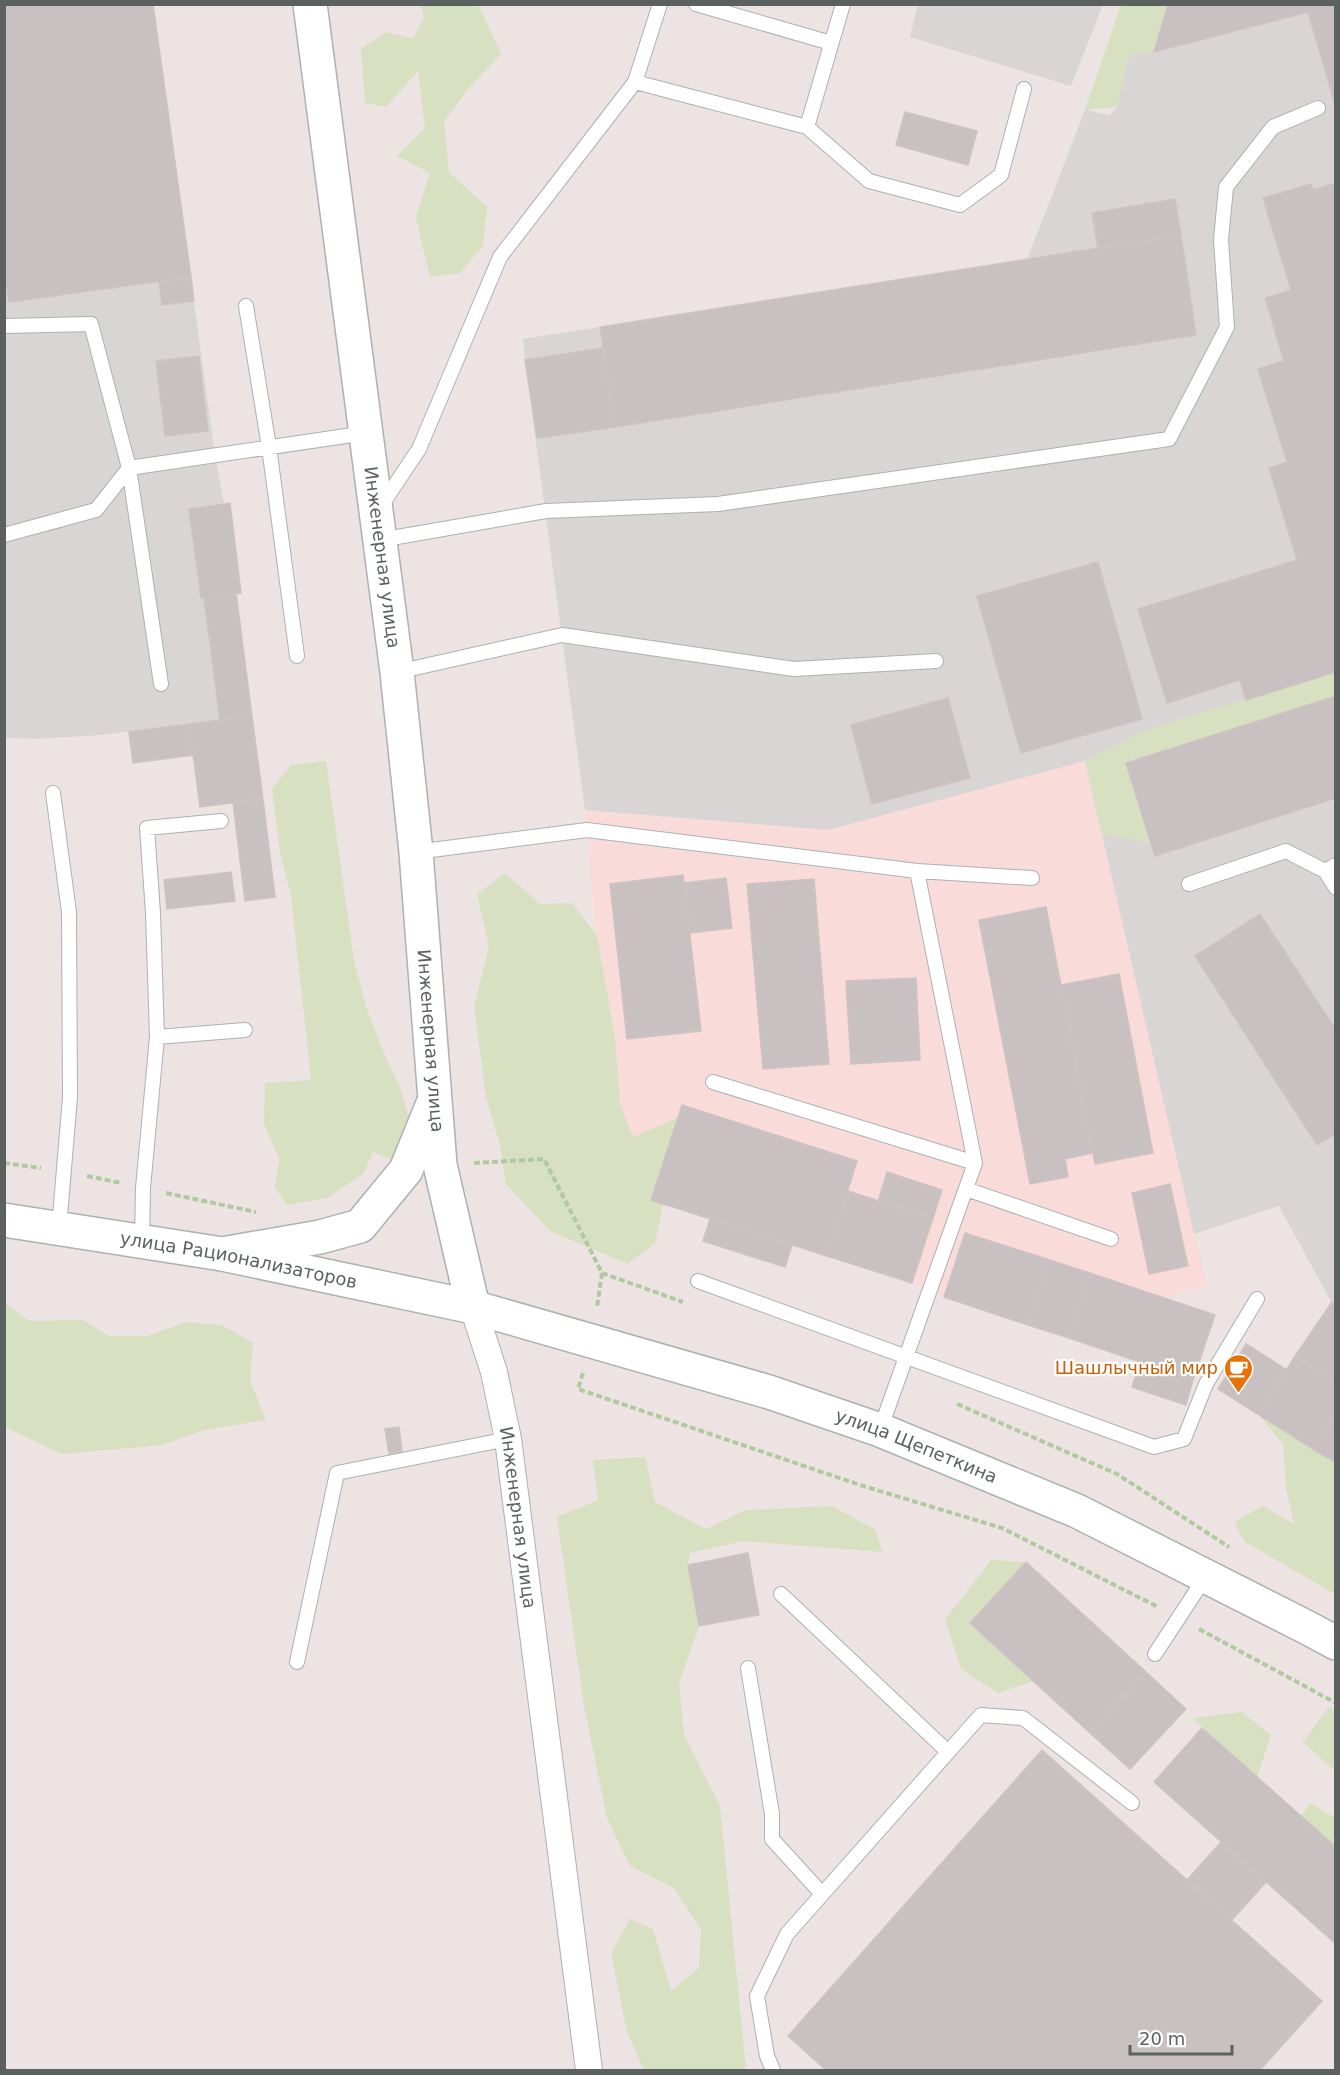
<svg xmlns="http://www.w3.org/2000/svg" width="1340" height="2075" font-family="'DejaVu Sans',sans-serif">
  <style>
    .commercial { fill: #f9dcda }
    .industrial { fill: #dad5d5 }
    .green { fill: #d7e0c1 }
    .building { fill: #c9c1c1; stroke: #cfc2c2; stroke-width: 1.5 }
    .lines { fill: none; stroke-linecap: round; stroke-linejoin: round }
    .service-casing { stroke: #acb1b1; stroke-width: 16 }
    .minor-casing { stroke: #acb1b1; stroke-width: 28 }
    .tertiary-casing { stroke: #acb1b1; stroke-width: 36 }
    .secondary-casing { stroke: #abb2b0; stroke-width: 36 }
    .path { stroke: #b1c8a0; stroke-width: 4; stroke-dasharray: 6 3; stroke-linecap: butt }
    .service { stroke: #fff; stroke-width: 14 }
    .minor { stroke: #fff; stroke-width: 26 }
    .tertiary { stroke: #fff; stroke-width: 33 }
    .secondary { stroke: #fff; stroke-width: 33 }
    .labels { text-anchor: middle; stroke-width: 4.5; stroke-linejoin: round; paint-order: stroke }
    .street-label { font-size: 18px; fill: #5b6160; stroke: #fff }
    .food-label { font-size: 18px; fill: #c56008; stroke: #fff; text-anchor: end }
  </style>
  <rect width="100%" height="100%" fill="#ece3e2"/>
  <!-- commercial -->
  <path class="commercial" d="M 1085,761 L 1207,1285 L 1166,1298 L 1215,1315 L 1193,1380 L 944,1297 L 912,1283 L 651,1200 L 619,1184 L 585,810 L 828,830 Z"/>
  <!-- industrial -->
  <path class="industrial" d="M 5,5 L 153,5 L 215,455 L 224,504 L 230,503 L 241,593 L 236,594 L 252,716 L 101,735 L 38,739 L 5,738 Z
    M 918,5 L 918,4 L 1103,5 L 1071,86 L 910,37 Z
    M 1168,5 L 1335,5 L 1335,1309 L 1279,1206 L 1194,1234 L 1085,761 L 828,830 L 585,810 L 525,360 L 523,339 L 1027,260 L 1085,110 L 1110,115 L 1117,107 L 1129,55 L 1154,52 Z"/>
  <!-- green -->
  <path class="green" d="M 478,4 L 501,54 L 470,87 L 444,121 L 449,172 L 487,207 L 483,246 L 460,273 L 430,277 L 416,218 L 430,173 L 397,156 L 425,128 L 418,71 L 386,107 L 365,103 L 361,49 L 386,32 L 413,39 L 424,17 L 421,5 Z
    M 1121,5 L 1168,5 L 1154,52 L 1129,55 L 1117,107 L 1085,110 Z
    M 1335,672 L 1335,696 L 1126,763 L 1152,844 L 1128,838 L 1102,835 L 1085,761 L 1149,729 Z
    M 326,761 L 354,961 L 368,1013 L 386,1058 L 400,1087 L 410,1122 L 393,1160 L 373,1152 L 364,1173 L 327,1198 L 287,1205 L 275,1188 L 279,1159 L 264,1124 L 265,1083 L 311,1080 L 291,895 L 280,852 L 272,789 L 291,765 Z
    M 505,873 L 540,904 L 572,903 L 597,936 L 615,1038 L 620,1104 L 633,1137 L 677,1118 L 651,1200 L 663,1204 L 655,1243 L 628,1264 L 550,1231 L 506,1184 L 500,1145 L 486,1096 L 474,1007 L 489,946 L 477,894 Z
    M 5,1303 L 29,1321 L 83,1320 L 109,1336 L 147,1336 L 186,1322 L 222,1325 L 253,1343 L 250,1381 L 266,1420 L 204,1430 L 162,1445 L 62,1454 L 5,1427 Z
    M 1259,1415 L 1335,1463 L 1335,1594 L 1245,1542 L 1234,1522 L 1263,1506 L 1294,1524 L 1286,1488 L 1283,1444 Z
    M 645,1457 L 655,1502 L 706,1529 L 746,1510 L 832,1506 L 876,1530 L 882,1552 L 743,1541 L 690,1553 L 688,1565 L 699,1626 L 679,1683 L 684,1735 L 720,1806 L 746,2070 L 644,2070 L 627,2032 L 611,1953 L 630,1919 L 653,1929 L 671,1991 L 699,1968 L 701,1929 L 674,1888 L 630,1866 L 607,1818 L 584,1706 L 557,1517 L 598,1500 L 593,1460 Z
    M 991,1560 L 1026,1562 L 970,1623 L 1034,1681 L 998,1693 L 961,1669 L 945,1620 Z
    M 1329,1707 L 1335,1711 L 1335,1771 L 1303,1742 Z
    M 1242,1712 L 1271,1735 L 1257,1777 L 1193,1718 Z
    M 1310,1803 L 1335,1818 L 1335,1847 L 1301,1816 Z"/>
  <!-- building -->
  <path class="building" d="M 4,4 L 153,4 L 191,277 L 9,302 L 4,269 Z
    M 1168,4 L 1336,4 L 1336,108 L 1308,12 L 1154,52 Z
    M 905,112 L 977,131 L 968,165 L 896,145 Z
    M 1336,183 L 1336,672 L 1246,700 L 1240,680 L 1167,703 L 1138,609 L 1297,560 L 1269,468 L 1287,462 L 1258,369 L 1284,361 L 1265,298 L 1291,290 L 1263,198 L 1311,184 L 1313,190 Z
    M 1175,199 L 1181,235 L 1098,249 L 1092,213 Z
    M 1181,235 L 1196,335 L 616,427 L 600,327 Z
    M 191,277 L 194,301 L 162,305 L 159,282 Z
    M 603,348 L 616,427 L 537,438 L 525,360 Z
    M 199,356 L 208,431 L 165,436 L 156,361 Z
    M 230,503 L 241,593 L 201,598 L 189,509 Z
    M 1098,562 L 1142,719 L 1021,753 L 977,596 Z
    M 236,593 L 252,716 L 220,720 L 204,598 Z
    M 1336,696 L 1336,798 L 1155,856 L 1126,763 Z
    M 948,698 L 970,778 L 872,804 L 851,725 Z
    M 252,716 L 263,799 L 200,807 L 189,724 Z
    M 189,724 L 193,755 L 133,763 L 129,732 Z
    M 263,799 L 275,897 L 245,901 L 233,802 Z
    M 231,872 L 235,901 L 167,909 L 164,880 Z
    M 683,875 L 701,1031 L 627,1039 L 610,884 Z
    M 726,878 L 732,928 L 690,933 L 684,883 Z
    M 814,879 L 829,1064 L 763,1069 L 747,884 Z
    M 1046,907 L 1093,1153 L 1065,1159 L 1068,1177 L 1030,1184 L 979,920 Z
    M 1260,914 L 1336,1030 L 1336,1133 L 1317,1145 L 1195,956 Z
    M 1119,974 L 1153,1153 L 1095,1164 L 1061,985 Z
    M 916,978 L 920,1060 L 851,1064 L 846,981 Z
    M 682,1105 L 857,1161 L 827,1256 L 651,1200 Z
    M 887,1172 L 942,1190 L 933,1218 L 878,1201 Z
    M 1170,1184 L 1188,1266 L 1149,1274 L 1132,1193 Z
    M 848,1191 L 933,1218 L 912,1283 L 827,1256 Z
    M 710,1219 L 792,1245 L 785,1267 L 703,1241 Z
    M 965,1233 L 1050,1260 L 1028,1325 L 944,1297 Z
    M 1050,1260 L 1090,1273 L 1069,1338 L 1028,1325 Z
    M 1090,1273 L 1215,1315 L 1193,1380 L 1069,1338 Z
    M 1332,1302 L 1336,1309 L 1336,1382 L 1295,1356 Z
    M 1246,1344 L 1287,1370 L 1259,1415 L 1218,1389 Z
    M 1295,1356 L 1336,1382 L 1336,1415 L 1313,1449 L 1259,1415 Z
    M 1140,1362 L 1193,1380 L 1186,1405 L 1132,1387 Z
    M 1336,1415 L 1336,1463 L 1313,1449 Z
    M 399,1427 L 402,1452 L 389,1454 L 385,1429 Z
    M 748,1553 L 759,1615 L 699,1626 L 688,1565 Z
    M 1026,1562 L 1146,1672 L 1090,1733 L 970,1623 Z
    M 1146,1672 L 1186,1709 L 1130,1769 L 1090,1733 Z
    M 1202,1728 L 1336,1847 L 1336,1944 L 1154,1782 Z
    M 1042,1750 L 1322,2001 L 1260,2070 L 826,2070 L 788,2036 Z
    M 1221,1842 L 1266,1882 L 1232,1920 L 1187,1880 Z"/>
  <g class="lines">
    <defs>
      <path id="service" d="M 696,4 L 831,43
        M 635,82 L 807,127 L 869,181 L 960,205 L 1001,175 L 1024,89
        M 807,127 L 843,4
        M 246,306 L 269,447 L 297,656
        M 4,326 L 91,324 L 129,468 L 161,684
        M 381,506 L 419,449 L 500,257 L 635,82 L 660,4
        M 4,535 L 96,510 L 129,468 L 366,433
        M 380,540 L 546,511 L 718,504 L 1169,439 L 1227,327 L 1221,240 L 1226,187 L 1273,127 L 1318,108
        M 397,672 L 562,635 L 794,669 L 936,661
        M 53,793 L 69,912 L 70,1097 L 59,1228
        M 416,852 L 587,830 L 917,871 L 975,1163 L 880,1430
        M 917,871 L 1032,878
        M 1325,871 L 1336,888
        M 1189,884 L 1286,851 L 1325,871 L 1336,865
        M 157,1037 L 245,1030
        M 713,1082 L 975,1163
        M 966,1189 L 1111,1239
        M 142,1241 L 143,1188 L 157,1037 L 153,913 L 147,828 L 221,821
        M 698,1281 L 1154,1447 L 1184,1439 L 1206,1384 L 1257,1299
        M 781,1594 L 948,1752
        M 1155,1654 L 1206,1576
        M 297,1662 L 337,1473 L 508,1439
        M 748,1668 L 772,1814 L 772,1839 L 822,1894
        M 773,2070 L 767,2056 L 757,1996 L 787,1934 L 981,1715 L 1023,1718 L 1132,1803"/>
      <g id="minor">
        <path id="s1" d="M 473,1307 L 494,1372 L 508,1439 L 589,2070"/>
      </g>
      <g id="tertiary">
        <path id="s2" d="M 310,4 L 397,672 L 416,852 L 440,1165 L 473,1307"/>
        <path d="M 222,1254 L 320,1237 L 360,1226 L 406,1170 L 432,1106"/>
      </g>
      <g id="secondary">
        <path id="s3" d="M 4,1220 L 222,1254 L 473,1307 L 769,1392 L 880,1430 L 1077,1511 L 1306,1627 L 1336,1643"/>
      </g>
    </defs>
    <!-- service casing -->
    <use href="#service" class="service-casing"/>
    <!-- minor casing -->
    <use href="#minor" class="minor-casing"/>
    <!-- tertiary casing -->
    <use href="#tertiary" class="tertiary-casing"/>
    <!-- secondary casing -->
    <use href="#secondary" class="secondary-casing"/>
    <!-- path -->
    <path class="path" d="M 4,1163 L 41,1168
      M 474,1163 L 544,1159 L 602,1273 L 597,1307
      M 87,1176 L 121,1183
      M 166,1193 L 256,1212
      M 602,1273 L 683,1302
      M 583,1373 L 578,1389 L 863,1486 L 1002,1528 L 1158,1607
      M 957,1404 L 1117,1474 L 1229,1547
      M 1199,1629 L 1336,1703"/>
    <!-- service -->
    <use href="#service" class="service"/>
    <!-- minor -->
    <use href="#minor" class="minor"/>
    <!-- tertiary -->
    <use href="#tertiary" class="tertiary"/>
    <!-- secondary -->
    <use href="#secondary" class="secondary"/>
  </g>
  <!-- icons -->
  <defs>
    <symbol id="cafe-pin" viewBox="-11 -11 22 30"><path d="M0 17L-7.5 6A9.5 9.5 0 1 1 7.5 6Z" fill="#e8710a" stroke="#fff"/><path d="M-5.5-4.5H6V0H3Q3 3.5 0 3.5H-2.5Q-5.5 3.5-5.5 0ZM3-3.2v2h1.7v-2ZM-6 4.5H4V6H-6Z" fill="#fff"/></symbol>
  </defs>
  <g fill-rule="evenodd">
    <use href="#cafe-pin" x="1222" y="1352" width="33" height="45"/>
  </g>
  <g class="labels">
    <!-- street labels -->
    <g class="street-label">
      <text dy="6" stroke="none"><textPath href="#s2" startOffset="558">Инженерная улица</textPath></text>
      <text dy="6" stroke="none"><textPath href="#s2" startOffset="1044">Инженерная улица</textPath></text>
      <text dy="6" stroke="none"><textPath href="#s3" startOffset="238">улица Рационализаторов</textPath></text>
      <text dy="6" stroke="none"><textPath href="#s3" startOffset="942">улица Щепеткина</textPath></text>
      <text dy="6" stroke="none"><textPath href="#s1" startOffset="216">Инженерная улица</textPath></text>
    </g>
    <!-- food labels -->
    <g class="food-label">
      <text x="1218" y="1374">Шашлычный мир</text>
    </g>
  </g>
  <!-- border -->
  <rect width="1340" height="2075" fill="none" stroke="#5b6160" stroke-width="12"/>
  <!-- scale -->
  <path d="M1130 2045v9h102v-9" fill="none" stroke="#5b6160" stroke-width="3"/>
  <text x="1139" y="2045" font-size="18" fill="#5b6160" stroke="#ffffff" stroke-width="4.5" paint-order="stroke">20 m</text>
</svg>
